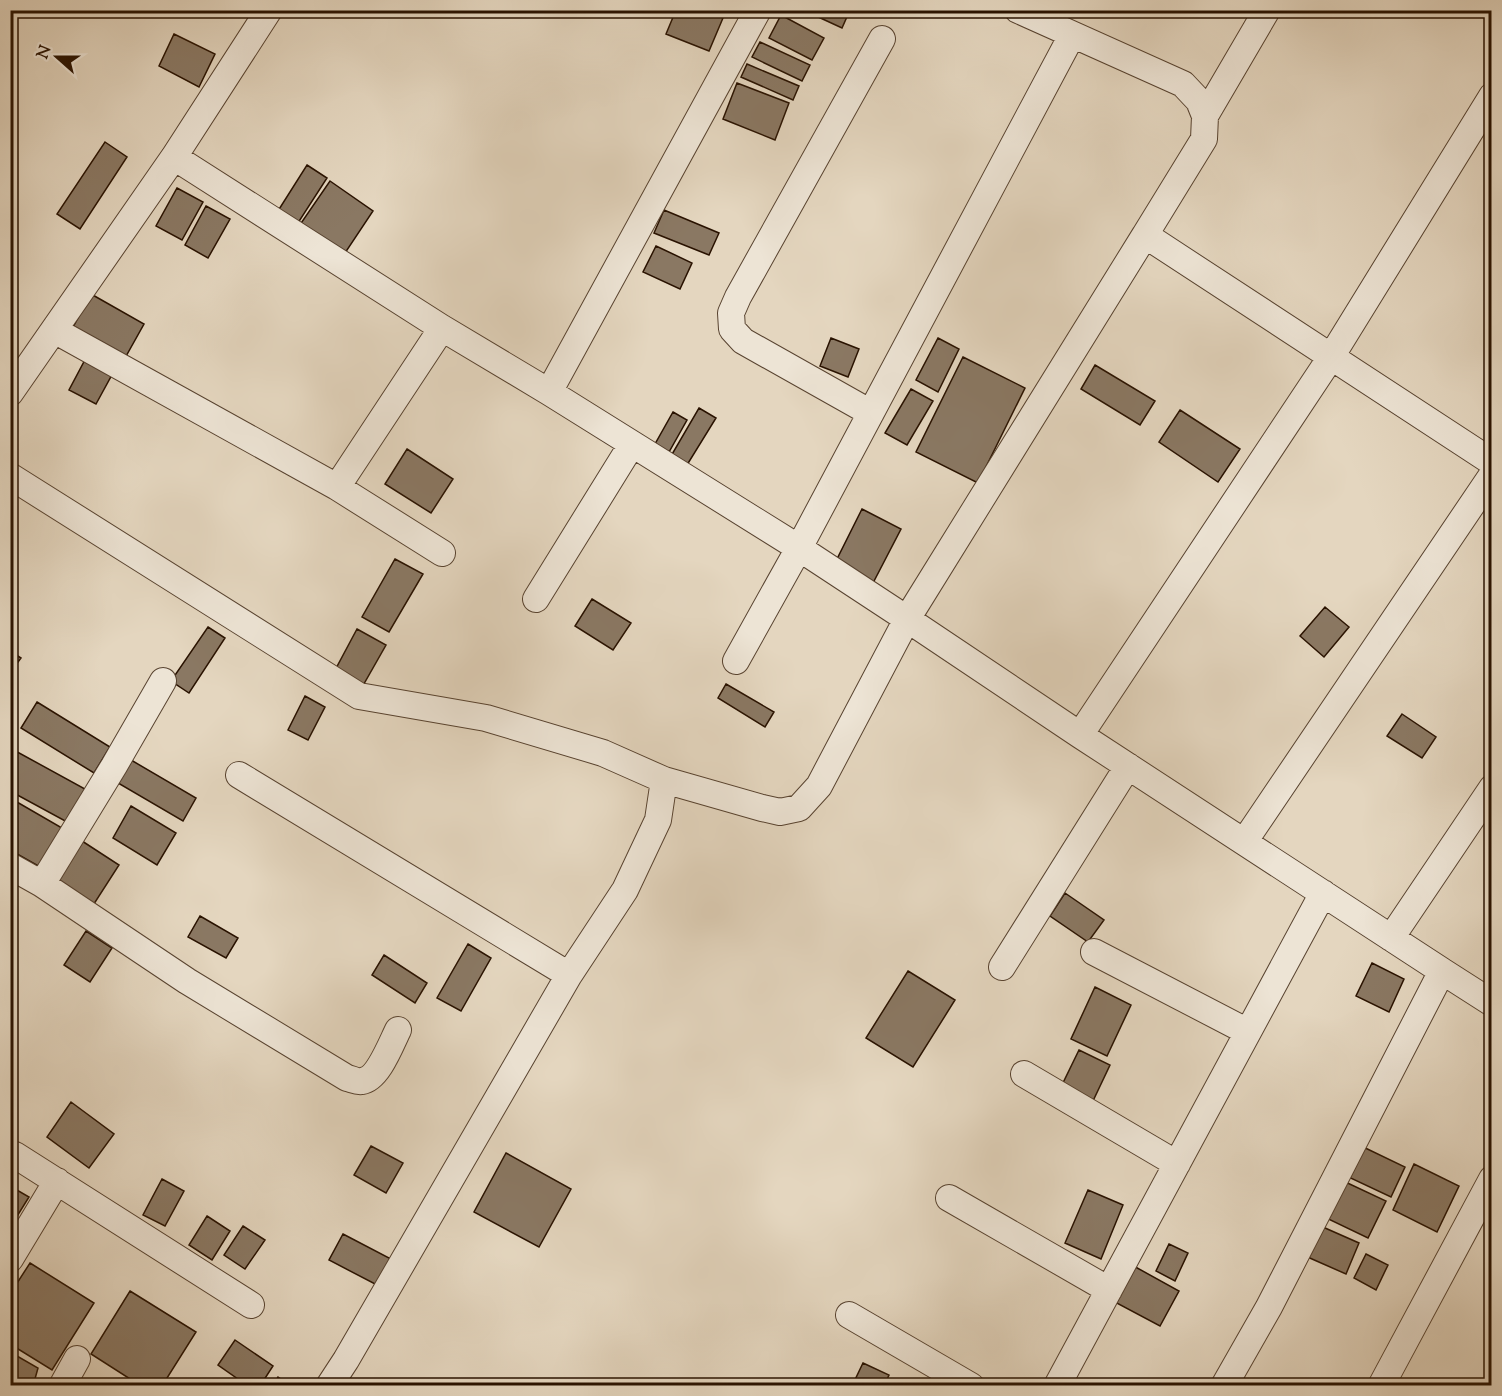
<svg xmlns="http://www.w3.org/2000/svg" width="1502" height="1396" font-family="'Sorts Mill Goudy',serif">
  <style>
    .building { fill: #8a7863; stroke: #291200; stroke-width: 1.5 }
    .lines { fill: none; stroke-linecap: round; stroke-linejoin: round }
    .minor-casing { stroke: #584330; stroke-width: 28 }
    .minor { stroke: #ede4d5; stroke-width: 26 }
  </style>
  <rect width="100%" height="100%" fill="#e4d6bf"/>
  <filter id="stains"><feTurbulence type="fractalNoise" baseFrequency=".00333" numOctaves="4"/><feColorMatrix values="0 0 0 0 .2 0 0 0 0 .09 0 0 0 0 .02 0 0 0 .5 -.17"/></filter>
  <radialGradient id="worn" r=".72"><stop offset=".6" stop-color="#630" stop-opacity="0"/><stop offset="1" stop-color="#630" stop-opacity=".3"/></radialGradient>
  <!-- building -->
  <path class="building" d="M 676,10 L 703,10 L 723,18 L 709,51 L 666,34 Z
    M 816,10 L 850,10 L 842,28 L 814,15 Z
    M 781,15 L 824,38 L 812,60 L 769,38 Z
    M 174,34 L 215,54 L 199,87 L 159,66 Z
    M 760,42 L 810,65 L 802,81 L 752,57 Z
    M 747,64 L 799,86 L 793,100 L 741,77 Z
    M 737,83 L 789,103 L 775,140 L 723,119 Z
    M 105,142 L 127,157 L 80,229 L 57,214 Z
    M 307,165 L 327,178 L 296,226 L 276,214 Z
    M 330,181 L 373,211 L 341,259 L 297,229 Z
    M 177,188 L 203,202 L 182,240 L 156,226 Z
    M 206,206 L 230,219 L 208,258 L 185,245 Z
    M 664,210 L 719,233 L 709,255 L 654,233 Z
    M 656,246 L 692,263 L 680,289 L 643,272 Z
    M 91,294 L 144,324 L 125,358 L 72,329 Z
    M 831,338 L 859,349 L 848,377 L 820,366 Z
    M 938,338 L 959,349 L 938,392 L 916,380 Z
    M 87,356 L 114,371 L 96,404 L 69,390 Z
    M 963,357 L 1025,388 L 978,483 L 916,452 Z
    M 1095,365 L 1155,401 L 1140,425 L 1081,389 Z
    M 911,389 L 933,401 L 907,445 L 885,433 Z
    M 699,408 L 716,418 L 687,465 L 671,456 Z
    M 1180,410 L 1240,449 L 1218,482 L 1159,442 Z
    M 673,412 L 687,420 L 669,452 L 655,444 Z
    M 407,449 L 453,479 L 431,513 L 385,484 Z
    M 862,509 L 901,529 L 873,583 L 835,563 Z
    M 395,559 L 423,574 L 389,632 L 362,617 Z
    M 592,599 L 631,623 L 613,650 L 575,626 Z
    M 1325,607 L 1349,627 L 1324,657 L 1300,636 Z
    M 208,627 L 225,638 L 189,693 L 171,681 Z
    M 357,629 L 386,645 L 361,689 L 333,674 Z
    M 10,651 L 21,658 L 10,673 Z
    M 726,684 L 774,712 L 765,727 L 718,698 Z
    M 305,696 L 325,707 L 308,740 L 288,730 Z
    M 37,702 L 110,747 L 94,773 L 21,728 Z
    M 1402,714 L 1436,737 L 1422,758 L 1387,736 Z
    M 10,748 L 85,789 L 67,822 L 10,791 Z
    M 131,760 L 196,798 L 183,821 L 118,783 Z
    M 10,798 L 62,828 L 40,867 L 10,850 Z
    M 131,806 L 176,833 L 157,865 L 113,838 Z
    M 82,841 L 119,865 L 92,907 L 55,883 Z
    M 1065,893 L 1104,920 L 1088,942 L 1050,916 Z
    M 200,916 L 238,938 L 226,958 L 188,937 Z
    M 86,931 L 112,948 L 90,982 L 64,965 Z
    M 468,944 L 491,958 L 461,1011 L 437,998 Z
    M 384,955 L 427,983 L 415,1003 L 372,975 Z
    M 1372,963 L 1404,979 L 1389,1012 L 1356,996 Z
    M 908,971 L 955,1000 L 913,1067 L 866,1038 Z
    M 1095,987 L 1131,1005 L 1107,1056 L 1071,1039 Z
    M 1079,1050 L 1110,1065 L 1092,1103 L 1061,1087 Z
    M 71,1102 L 114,1134 L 89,1168 L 47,1137 Z
    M 1357,1144 L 1405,1167 L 1391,1197 L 1342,1174 Z
    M 371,1146 L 403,1163 L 386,1193 L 354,1175 Z
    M 506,1153 L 571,1189 L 539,1247 L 474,1212 Z
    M 1414,1164 L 1459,1186 L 1437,1232 L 1393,1210 Z
    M 162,1179 L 184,1191 L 165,1226 L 143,1215 Z
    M 1339,1179 L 1386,1201 L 1368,1238 L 1322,1216 Z
    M 10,1186 L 29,1197 L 11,1226 L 10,1226 Z
    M 1088,1190 L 1123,1205 L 1101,1259 L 1065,1243 Z
    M 207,1216 L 230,1231 L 212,1260 L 189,1245 Z
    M 1316,1224 L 1359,1243 L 1346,1274 L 1303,1255 Z
    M 243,1226 L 265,1240 L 245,1269 L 224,1255 Z
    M 343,1234 L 391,1259 L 377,1285 L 329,1260 Z
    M 1169,1244 L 1188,1253 L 1175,1281 L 1156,1271 Z
    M 1366,1254 L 1388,1265 L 1376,1290 L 1354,1278 Z
    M 30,1263 L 94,1303 L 52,1370 L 10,1344 L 10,1294 Z
    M 1130,1264 L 1179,1291 L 1160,1326 L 1111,1300 Z
    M 130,1291 L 196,1332 L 162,1386 L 141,1386 L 91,1354 Z
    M 235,1340 L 273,1366 L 260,1386 L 248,1386 L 218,1365 Z
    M 10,1352 L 38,1368 L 33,1386 L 10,1386 Z
    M 863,1363 L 889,1375 L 884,1386 L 852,1386 Z
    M 278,1377 L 291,1386 L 272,1386 Z"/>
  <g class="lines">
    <defs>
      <path id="minor" d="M 1018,10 L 1183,84 L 1199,101 L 1205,116 L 1204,139 L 1145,235
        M 1072,35 L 799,548 L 907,619 L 1080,735 L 1442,971
        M 1205,116 L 1267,10
        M 174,157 L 442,328 L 549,392 L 799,548 L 736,661
        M 54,330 L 337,487 L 442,553
        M 549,392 L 758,10
        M 10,393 L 174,157 L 269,10
        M 871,413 L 743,341 L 732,329 L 731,313 L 738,297 L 882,39
        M 10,476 L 359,696 L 486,718 L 603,753 L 664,780 L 658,820 L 625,890 L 569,975 L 346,1360 L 329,1386
        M 337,487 L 442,328
        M 536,599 L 632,444
        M 1080,735 L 1331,357 L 1492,96
        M 239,775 L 569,975
        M 664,780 L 762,808 L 780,812 L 799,808 L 819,786 L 907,619 L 1145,235 L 1492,462
        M 1244,842 L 1492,475
        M 10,866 L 42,884 L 187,981 L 347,1078 C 352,1079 357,1082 362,1081 C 378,1079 391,1044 398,1030
        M 42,884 L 114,766 L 163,681
        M 1391,938 L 1492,788
        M 1094,952 L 1248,1032
        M 1002,967 L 1128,766
        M 1024,1074 L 1177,1164
        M 15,1155 L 251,1305
        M 949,1198 L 1109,1290
        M 10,1259 L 57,1181
        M 849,1315 L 971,1386
        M 62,1386 L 77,1359
        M 1057,1386 L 1323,893
        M 1224,1386 L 1269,1307 L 1442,971 L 1492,1003
        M 1381,1386 L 1492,1179"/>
    </defs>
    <!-- minor casing -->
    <use href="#minor" class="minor-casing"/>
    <!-- minor -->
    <use href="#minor" class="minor"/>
  </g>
  <!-- margin -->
  <rect width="1502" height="1396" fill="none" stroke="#e4d6bf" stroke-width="36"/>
  <rect x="12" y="12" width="1478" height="1372" fill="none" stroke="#291200" stroke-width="3"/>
  <rect x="18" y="18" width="1466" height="1360" fill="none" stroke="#291200" stroke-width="1.5"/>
  <!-- north arrow -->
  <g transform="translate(57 57) rotate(291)" stroke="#ede4d5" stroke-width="4.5" paint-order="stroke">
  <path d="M0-4.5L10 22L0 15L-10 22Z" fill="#291200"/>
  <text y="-9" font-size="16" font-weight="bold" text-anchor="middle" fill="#291200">N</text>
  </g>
  <rect width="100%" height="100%" filter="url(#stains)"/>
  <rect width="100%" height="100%" fill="url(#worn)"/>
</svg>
